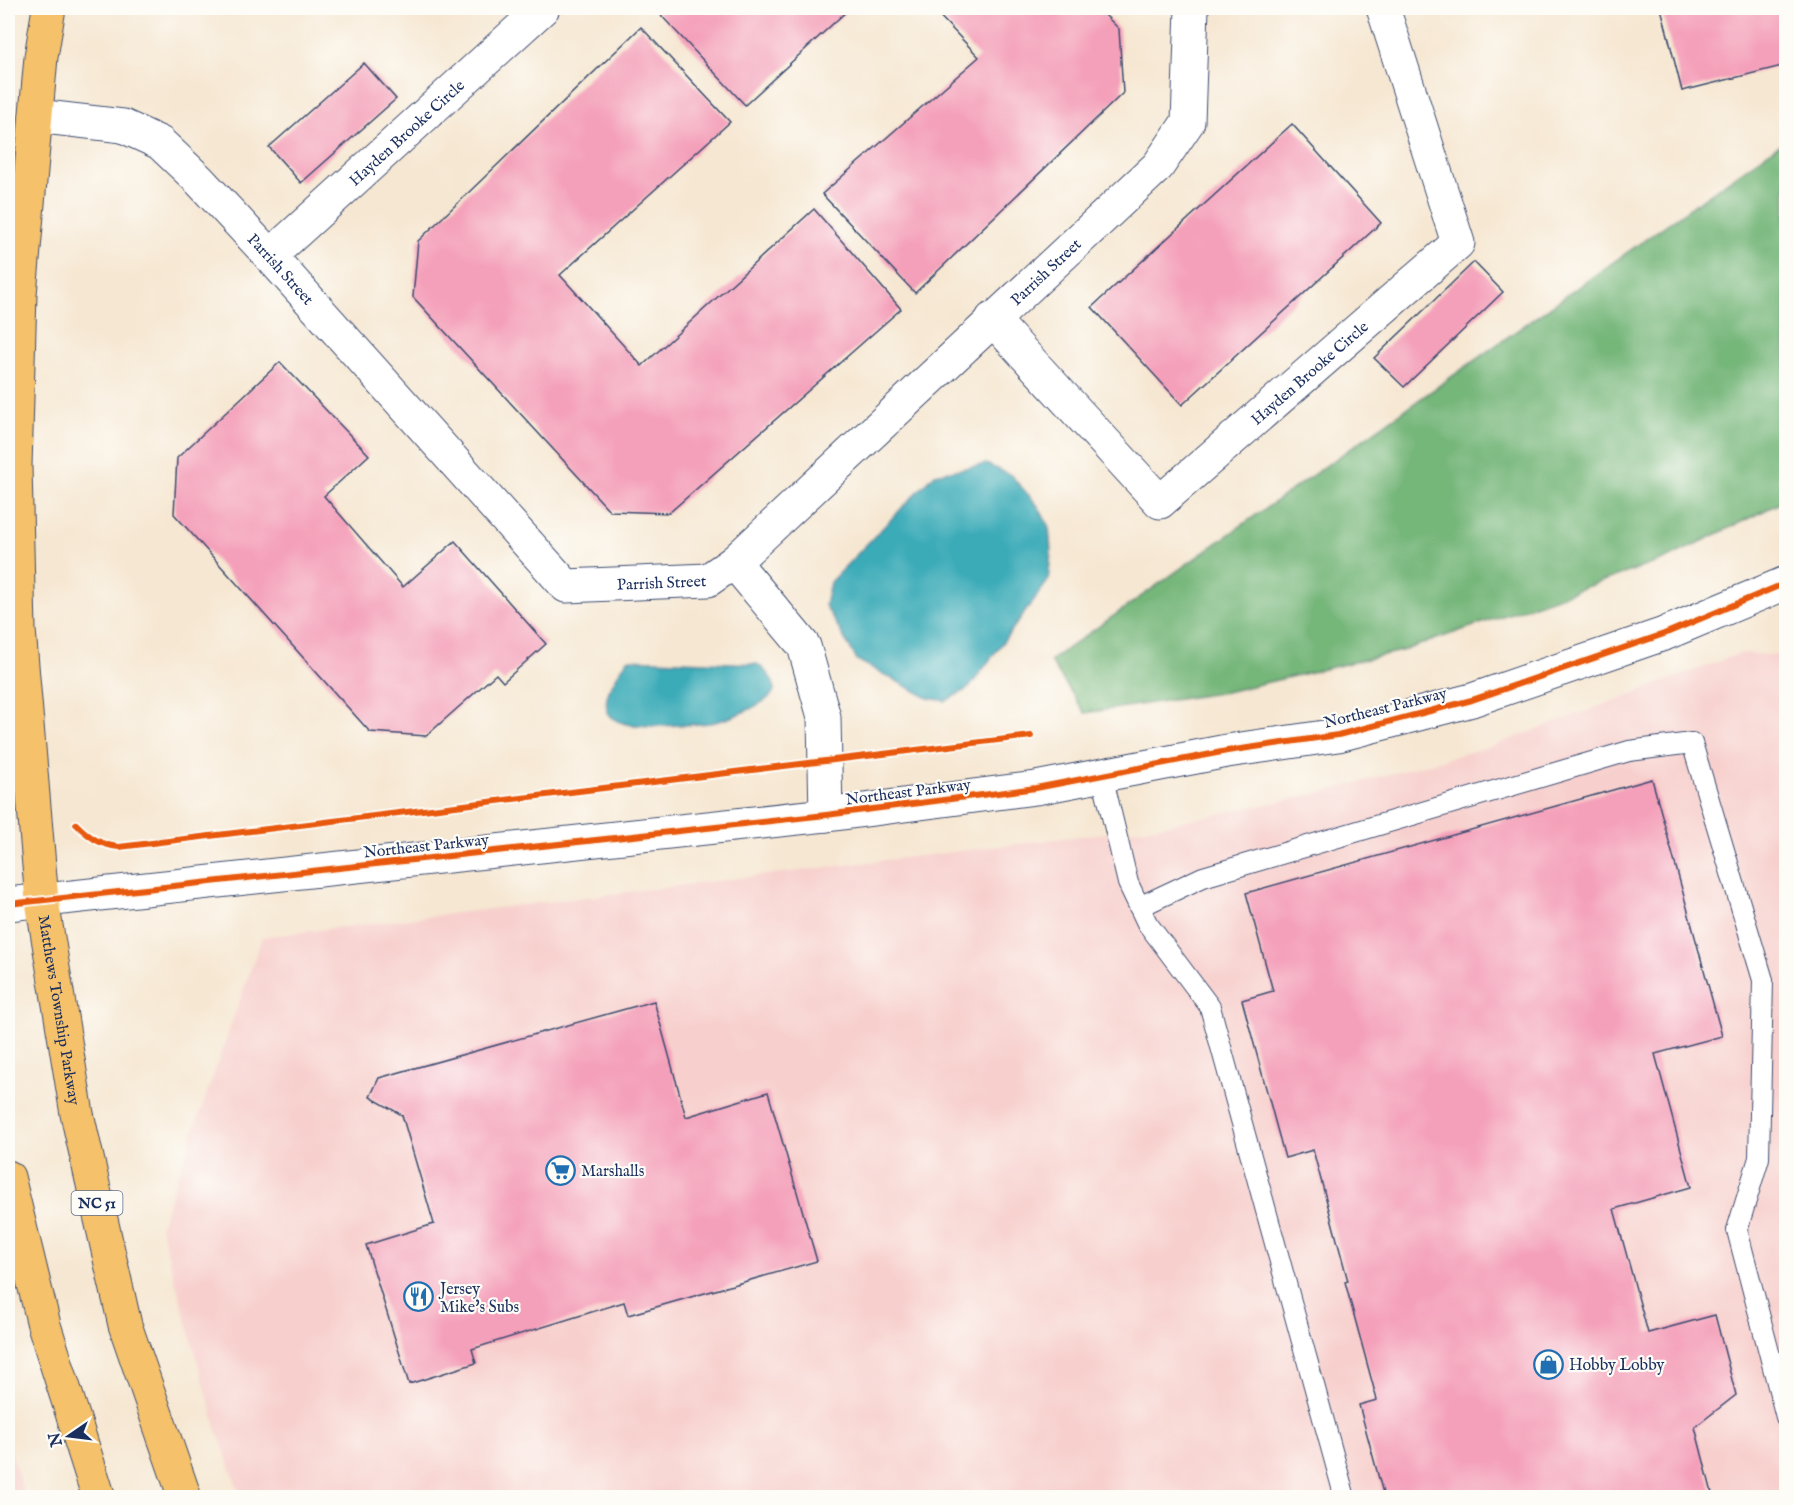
<svg xmlns="http://www.w3.org/2000/svg" width="1794" height="1505" font-family="'IM FELL English',serif">
  <style>
    .built { fill: #f7d0cd }
    .forest { fill: #74b679; stroke: #48726c; stroke-width: 1.5 }
    .water { fill: #3babb8; stroke: #2b6d8b; stroke-width: 1.5 }
    .building { fill: #f4a0ba }
    .lines { fill: none; stroke-linecap: round; stroke-linejoin: round }
    .service-casing { stroke: #3c4b6f; stroke-width: 22 }
    .minor-casing { stroke: #3c4b6f; stroke-width: 35 }
    .primary-casing { stroke: #3c4b6f; stroke-width: 35 }
    .service { stroke: #fff; stroke-width: 20 }
    .minor { stroke: #fff; stroke-width: 33 }
    .primary { stroke: #f5c16b; stroke-width: 33 }
    .cycleway-casing { stroke: #fdfcf7; stroke-width: 10 }
    .cycleway { stroke: #e8590c; stroke-width: 6 }
    .labels { text-anchor: middle; stroke-width: 4.5; stroke-linejoin: round; paint-order: stroke }
    .shield { fill: #fdfcf7; stroke: #5f6c8c; stroke-width: 1.5 }
    .shield-label { font-size: 15px; font-weight: bold; fill: #1b2f5e }
    .street-label { font-size: 16px; fill: #1b2f5e; stroke: #fdfcf7 }
    .poi-label { font-size: 16px; fill: #1b2f5e; stroke: #fdfcf7; text-anchor: start }
  </style>
  <rect width="100%" height="100%" fill="#fdfcf7"/>
  <filter id="ink" filterUnits="userSpaceOnUse"><feTurbulence type="fractalNoise" baseFrequency=".0167" numOctaves="2"/><feDisplacementMap in="SourceGraphic" scale="12" xChannelSelector="R" yChannelSelector="G"/><feConvolveMatrix kernelMatrix="1 2 1 2 8 2 1 2 1" color-interpolation-filters="sRGB"/></filter>
  <filter id="wash" filterUnits="userSpaceOnUse"><feTurbulence type="fractalNoise" baseFrequency=".008" numOctaves="4" result="noise"/><feDisplacementMap in="SourceGraphic" scale="24" xChannelSelector="R" yChannelSelector="G"/><feGaussianBlur stdDeviation="1.35" result="paint"/><feColorMatrix in="noise" values="0 0 0 0 0 0 0 0 0 0 0 0 0 0 0 0 0 1.4 0 .05"/><feComposite in="paint" operator="in"/></filter>
  <g filter="url(#wash)">
    <rect width="100%" height="100%" fill="#f6e7d2"/>
    <!-- built -->
    <path class="built" d="M 1741,653 L 1786,656 L 1786,1497 L 241,1497 L 218,1434 L 160,1226 L 262,937 L 1155,827 L 1321,793 L 1492,746 Z
      M 8,1442 L 25,1497 L 8,1497 Z"/>
    <!-- forest -->
    <path class="forest" d="M 1786,140 L 1786,500 L 1666,559 L 1405,650 L 1226,692 L 1085,713 L 1050,661 Z"/>
    <!-- water -->
    <path class="water" d="M 986,464 L 1011,475 L 1038,506 L 1049,527 L 1051,553 L 1048,581 L 969,688 L 946,701 L 928,698 L 857,660 L 825,605 L 830,582 L 935,474 Z
      M 628,659 L 757,664 C 765,670 775,680 774,690 C 772,703 727,719 715,722 C 700,725 637,728 623,723 C 616,721 608,716 607,709 C 603,692 620,672 628,659 Z"/>
    <g id="blocks">
      <!-- building -->
      <path class="building" d="M 659,8 L 850,8 L 745,105 L 656,10 Z
        M 932,8 L 1098,8 L 1119,29 L 1123,93 L 915,293 L 822,194 L 979,57 Z
        M 1661,8 L 1786,8 L 1786,65 L 1682,91 Z
        M 641,27 L 730,122 L 560,275 L 642,366 L 814,209 L 901,309 L 669,513 L 610,511 L 413,297 L 418,241 Z
        M 364,63 L 396,99 L 301,183 L 269,147 Z
        M 1292,124 L 1381,223 L 1182,405 L 1092,307 Z
        M 1474,262 L 1503,292 L 1404,387 L 1374,358 Z
        M 280,362 L 369,455 L 324,496 L 403,587 L 455,541 L 546,644 L 503,682 L 496,674 L 426,736 L 370,732 L 174,514 L 177,458 Z
        M 1652,779 L 1722,1036 L 1655,1054 L 1691,1187 L 1614,1209 L 1648,1333 L 1715,1315 L 1736,1395 L 1695,1427 L 1713,1497 L 1384,1497 L 1359,1405 L 1377,1400 L 1345,1282 L 1348,1281 L 1313,1150 L 1285,1158 L 1242,1000 L 1273,991 L 1246,893 Z
        M 654,1001 L 686,1117 L 768,1092 L 817,1261 L 628,1315 L 624,1302 L 472,1349 L 476,1363 L 409,1384 L 366,1245 L 434,1224 L 402,1115 L 370,1097 L 379,1078 Z"/>
    </g>
  </g>
  <g filter="url(#ink)">
    <use href="#blocks" fill-opacity="0" stroke="#3c4b6f" stroke-width="1.5"/>
    <g class="lines">
      <defs>
        <path id="service" d="M 1102,775 L 1128,883 L 1147,923 L 1210,1007 L 1345,1498
          M 1139,907 L 1203,877 L 1629,751 L 1692,743 L 1763,980 L 1759,1158 L 1737,1230 L 1786,1417"/>
        <g id="minor">
          <path id="s1" d="M 36,116 L 123,126 L 160,143 L 199,180 L 270,256 L 566,586 L 708,580 L 734,562 L 1158,166 L 1188,122 L 1192,8"/>
          <path id="s2" d="M 270,256 L 543,8"/>
          <path id="s3" d="M 992,319 L 1160,502 L 1458,243 L 1383,8"/>
          <path d="M 734,562 L 804,646 L 824,717 L 826,815"/>
          <path d="M 8,904 L 826,815 L 1036,788 L 1227,751 L 1338,735 L 1472,700 L 1664,634 L 1786,583"/>
        </g>
        <g id="primary">
          <path id="s4" d="M 49,8 L 41,57 L 20,294 L 15,467 L 19,630 L 42,901 L 77,1114 L 125,1325 L 185,1498"/>
          <path d="M 8,1177 L 44,1325 L 99,1498"/>
        </g>
      </defs>
      <!-- service casing -->
      <use href="#service" class="service-casing"/>
      <!-- minor casing -->
      <use href="#minor" class="minor-casing"/>
      <!-- primary casing -->
      <use href="#primary" class="primary-casing"/>
      <!-- service -->
      <use href="#service" class="service"/>
      <!-- minor -->
      <use href="#minor" class="minor"/>
      <!-- primary -->
      <use href="#primary" class="primary"/>
      <defs>
        <path id="cycleway" d="M 76,824 C 89,837 100,845 119,847 L 1031,736
          M 8,904 L 826,815 L 1036,788 L 1227,751 L 1338,735 L 1472,700 L 1664,634 L 1786,583"/>
      </defs>
      <!-- cycleway casing -->
      <use href="#cycleway" class="cycleway-casing"/>
      <!-- cycleway -->
      <use href="#cycleway" class="cycleway"/>
    </g>
  </g>
  <!-- icons -->
  <defs>
    <symbol id="supermarket-ring" viewBox="-11 -11 22 22"><circle r="9.5" fill="#fdfcf7" stroke="#1f6fb2" stroke-width="1.5"/><path d="M-6-5.5h2.5l.6 2H6L4.5 2H-2.5L-4.4-4H-6ZM-1.5 3.2a1.3 1.3 0 1 0 .1 0ZM3 3.2a1.3 1.3 0 1 0 .1 0Z" fill="#1f6fb2"/></symbol>
    <symbol id="restaurant-ring" viewBox="-11 -11 22 22"><circle r="9.5" fill="#fdfcf7" stroke="#1f6fb2" stroke-width="1.5"/><path d="M-5-6h1v4h1v-4h1v4h1v-4h1v5L-1.5 .5V6h-2V.5L-5-1ZM5-6V6H3V1.5H1.5Q1.5-4 5-6Z" fill="#1f6fb2"/></symbol>
    <symbol id="shop-ring" viewBox="-11 -11 22 22"><circle r="9.5" fill="#fdfcf7" stroke="#1f6fb2" stroke-width="1.5"/><path d="M-5-2.5h2.3a2.7 3.5 0 0 1 5.4 0H5L5.5 6h-11ZM-1.5-2.5h3a1.5 2.3 0 0 0-3 0Z" fill="#1f6fb2"/></symbol>
  </defs>
  <g fill-rule="evenodd">
    <use href="#supermarket-ring" x="544" y="1154" width="33" height="33"/>
    <use href="#restaurant-ring" x="402" y="1280" width="33" height="33"/>
    <use href="#shop-ring" x="1532" y="1348" width="33" height="33"/>
  </g>
  <g class="labels">
    <!-- shield labels -->
    <rect class="shield" x="71.5" y="1191" width="51" height="24" rx="4.5"/>
    <g class="shield-label">
      <text x="97" y="1208">NC 51</text>
    </g>
    <!-- street labels -->
    <g class="street-label">
      <text dy="6" stroke="none"><textPath href="#s2" startOffset="184">Hayden Brooke Circle</textPath></text>
      <text dy="6" stroke="none"><textPath href="#s1" startOffset="303">Parrish Street</textPath></text>
      <text dy="6" stroke="none"><textPath href="#s1" startOffset="1329">Parrish Street</textPath></text>
      <text dy="6" stroke="none"><textPath href="#s3" startOffset="446">Hayden Brooke Circle</textPath></text>
      <text dy="6" stroke="none"><textPath href="#s1" startOffset="825">Parrish Street</textPath></text>
      <text transform="translate(1385 707) rotate(-14)" y="6">Northeast Parkway</text>
      <text transform="translate(908 791) rotate(-7)" y="6">Northeast Parkway</text>
      <text transform="translate(426 845) rotate(-6)" y="6">Northeast Parkway</text>
      <text dy="6" stroke="none"><textPath href="#s4" startOffset="1006">Matthews Township Parkway</textPath></text>
    </g>
    <!-- poi labels -->
    <g class="poi-label">
      <text x="581" y="1176">Marshalls</text>
      <text x="440" y="1294">Jersey<tspan x="440" dy="18">Mike's Subs</tspan></text>
      <text x="1569" y="1370">Hobby Lobby</text>
    </g>
  </g>
  <!-- margin -->
  <rect width="1794" height="1505" fill="none" stroke="#fdfcf7" stroke-width="30"/>
  <!-- north arrow -->
  <g transform="translate(69 1436) rotate(256)" stroke="#fdfcf7" stroke-width="4.5" paint-order="stroke">
  <path d="M0-4.5L10 22L0 15L-10 22Z" fill="#1b2f5e"/>
  <text y="-9" font-size="16" font-weight="bold" text-anchor="middle" fill="#1b2f5e">N</text>
  </g>
</svg>
